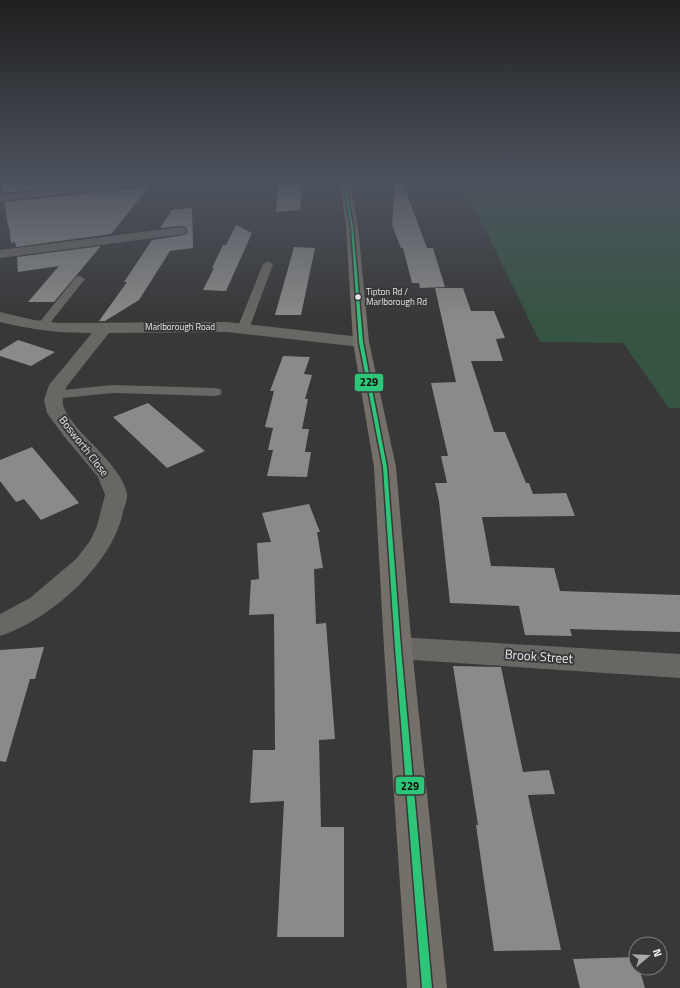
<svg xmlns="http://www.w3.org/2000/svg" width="680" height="988" font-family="'Titillium Web',sans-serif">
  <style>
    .green { fill: #365442 }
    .building { fill: #8a8a89 }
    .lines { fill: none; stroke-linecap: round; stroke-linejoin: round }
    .service { fill: #696763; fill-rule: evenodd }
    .minor { fill: #696763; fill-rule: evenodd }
    .tertiary { fill: #696763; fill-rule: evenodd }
    .primary { fill: #746f69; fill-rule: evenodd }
    .bus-1-casing { stroke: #383739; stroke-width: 3 }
    .bus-1 { fill: #2dc577; fill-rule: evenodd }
    .bus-dot { fill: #e6e5e7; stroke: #383739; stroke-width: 1.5 }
    .labels { text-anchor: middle; stroke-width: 4; stroke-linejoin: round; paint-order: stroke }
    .far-bus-label { font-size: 9px; fill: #e6e5e7; stroke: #383739; text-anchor: start }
    .far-street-label { font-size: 9px; fill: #e6e5e7; stroke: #383739 }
    .street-label { font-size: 11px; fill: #e6e5e7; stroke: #383739 }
    .near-street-label { font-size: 13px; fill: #e6e5e7; stroke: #383739 }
    .line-badge { stroke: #383739; stroke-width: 1.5 }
    .pale-badge-label { font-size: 11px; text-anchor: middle; font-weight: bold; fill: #111 }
  </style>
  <rect width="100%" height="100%" fill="#383838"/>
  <!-- green -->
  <path class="green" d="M 457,181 L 680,181 L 680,408 L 669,408 L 623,343 L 540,342 L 483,225 Z"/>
  <!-- building -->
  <path class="building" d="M 1,181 L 105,181 L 105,182 L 3,193 Z
    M 279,181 L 300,181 L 301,210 L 276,212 Z
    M 395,181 L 402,181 L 427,248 L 433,248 L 445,287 L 420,288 L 419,283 L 412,283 L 403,248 L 401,248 L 392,225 Z
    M 149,187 L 111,234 L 16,247 L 15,242 L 11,243 L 9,226 L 8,226 L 4,202 Z
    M 192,208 L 193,248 L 170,251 L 139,300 L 105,321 L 99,321 L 127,282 L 124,282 L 152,240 L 185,235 L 188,232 L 186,227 L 181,226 L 160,228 L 172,210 Z
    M 236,225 L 252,233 L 226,291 L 203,290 L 214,268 L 212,268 L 223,245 L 226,245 Z
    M 101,246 L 54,302 L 28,302 L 59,266 L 18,272 L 17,257 Z
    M 294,247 L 315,248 L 301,315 L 275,315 Z
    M 435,288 L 463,288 L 471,311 L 494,311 L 505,338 L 496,339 L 503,361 L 471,361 L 494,432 L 505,432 L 526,483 L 529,483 L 533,494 L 566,493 L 575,516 L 482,517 L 491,566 L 554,568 L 560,591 L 680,595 L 680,632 L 570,629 L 572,636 L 525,635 L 519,606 L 450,603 L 439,501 L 435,483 L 447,483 L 441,456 L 448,456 L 431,383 L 456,382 Z
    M 18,340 L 55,352 L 31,366 L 0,356 L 0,351 Z
    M 283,356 L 310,357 L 304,374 L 312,375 L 305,399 L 308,399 L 302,429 L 309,429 L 305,452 L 311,452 L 307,477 L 267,476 L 273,450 L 268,450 L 273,428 L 265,427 L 274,391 L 270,391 Z
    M 148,403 L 205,451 L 167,468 L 113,417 Z
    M 32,447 L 79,503 L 41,520 L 24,499 L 16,502 L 0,481 L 0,460 Z
    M 309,504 L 320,532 L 317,532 L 323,568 L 314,569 L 316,624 L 326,623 L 335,739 L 319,740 L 321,827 L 344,827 L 344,937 L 277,937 L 284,801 L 250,803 L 253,750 L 275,750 L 274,614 L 249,615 L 251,580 L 259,579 L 257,543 L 271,542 L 262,513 Z
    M 44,647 L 35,679 L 30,679 L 6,762 L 0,761 L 0,650 Z
    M 453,666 L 501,667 L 523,772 L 549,770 L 555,794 L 528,795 L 561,950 L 494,951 L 476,825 L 478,825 Z
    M 636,957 L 636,968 L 639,968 L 645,988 L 580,988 L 573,959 Z"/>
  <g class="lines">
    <!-- service -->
    <path class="service" d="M 268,261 L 273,264 L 249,329 L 247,331 L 239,331 L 237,329 L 263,264 Z
      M 80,276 L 85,279 L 46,328 L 38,328 L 36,326 L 38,324 L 76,277 Z
      M 112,385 L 215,388 L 220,389 L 222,392 L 220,395 L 215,396 L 112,393 L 53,399 L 48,398 L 46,395 L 48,392 L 53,391 Z"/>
    <!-- minor -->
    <path class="minor" d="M 129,181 L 153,182 L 148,185 L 0,201 L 0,195 Z
      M 181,227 L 185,228 L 187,231 L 185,234 L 0,258 L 0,250 Z
      M 0,312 L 34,320 L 59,323 L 227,322 L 361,337 L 367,338 L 369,342 L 367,346 L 361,347 L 227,332 L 109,333 L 67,386 C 64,392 62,397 63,404 C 64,411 70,418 75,425 C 90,444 123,470 127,494 C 128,499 124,507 123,512 C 112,565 50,620 0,636 L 0,614 L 30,598 L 76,559 L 90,541 L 97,526 L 105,495 L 98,477 L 63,435 L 47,413 L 44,400 L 49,385 L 92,333 C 57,333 34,330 0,322 Z"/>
    <!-- tertiary -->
    <path class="tertiary" d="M 398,637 L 680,654 L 680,678 L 398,659 L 388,656 L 384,648 L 388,640 Z"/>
    <!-- primary -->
    <path class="primary" d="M 339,181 L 349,181 L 358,226 L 369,342 L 396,467 L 412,648 L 447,988 L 407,988 L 384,648 L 374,467 L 353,342 L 346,226 Z"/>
    <defs>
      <path id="bus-1" d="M 343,181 L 345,181 L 353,226 L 363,342 L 387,467 L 401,648 L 432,988 L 422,988 L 395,648 L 383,467 L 359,342 L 351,226 Z"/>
    </defs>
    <!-- bus-1 casing -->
    <use href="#bus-1" class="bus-1-casing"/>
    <!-- bus-1 -->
    <use href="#bus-1" class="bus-1"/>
  </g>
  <!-- sky -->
  <linearGradient id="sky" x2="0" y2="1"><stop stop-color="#1f1f1f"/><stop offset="0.57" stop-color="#4d535e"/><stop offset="1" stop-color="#4d535e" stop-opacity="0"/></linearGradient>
  <rect width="680" height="319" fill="url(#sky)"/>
  <!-- markers -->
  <circle class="bus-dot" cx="358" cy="297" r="3.5"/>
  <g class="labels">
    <!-- far-bus labels -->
    <g class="far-bus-label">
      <text x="366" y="295">Tipton Rd /<tspan x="366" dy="10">Marlborough Rd</tspan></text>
    </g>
    <!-- far-street labels -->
    <g class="far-street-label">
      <text x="180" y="330">Marlborough Road</text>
    </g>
    <!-- street labels -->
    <g class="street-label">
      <text transform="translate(84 446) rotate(52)" y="4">Bosworth Close</text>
    </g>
    <!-- near-street labels -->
    <g class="near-street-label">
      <text transform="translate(539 656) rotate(4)" y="5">Brook Street</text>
    </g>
  </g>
  <g class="line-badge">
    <rect x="354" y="373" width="30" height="19" rx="4" fill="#2dc577"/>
    <rect x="395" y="776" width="30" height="19" rx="4" fill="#2dc577"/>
  </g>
  <g class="pale-badge-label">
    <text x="369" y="386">229</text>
    <text x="410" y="790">229</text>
  </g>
  <!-- north arrow -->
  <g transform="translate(648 956) rotate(71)"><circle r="19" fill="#383739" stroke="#7e7d7f"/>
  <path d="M0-3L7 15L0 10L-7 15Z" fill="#a9a8aa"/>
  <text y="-6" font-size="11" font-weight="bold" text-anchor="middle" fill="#e6e5e7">N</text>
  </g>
</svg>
